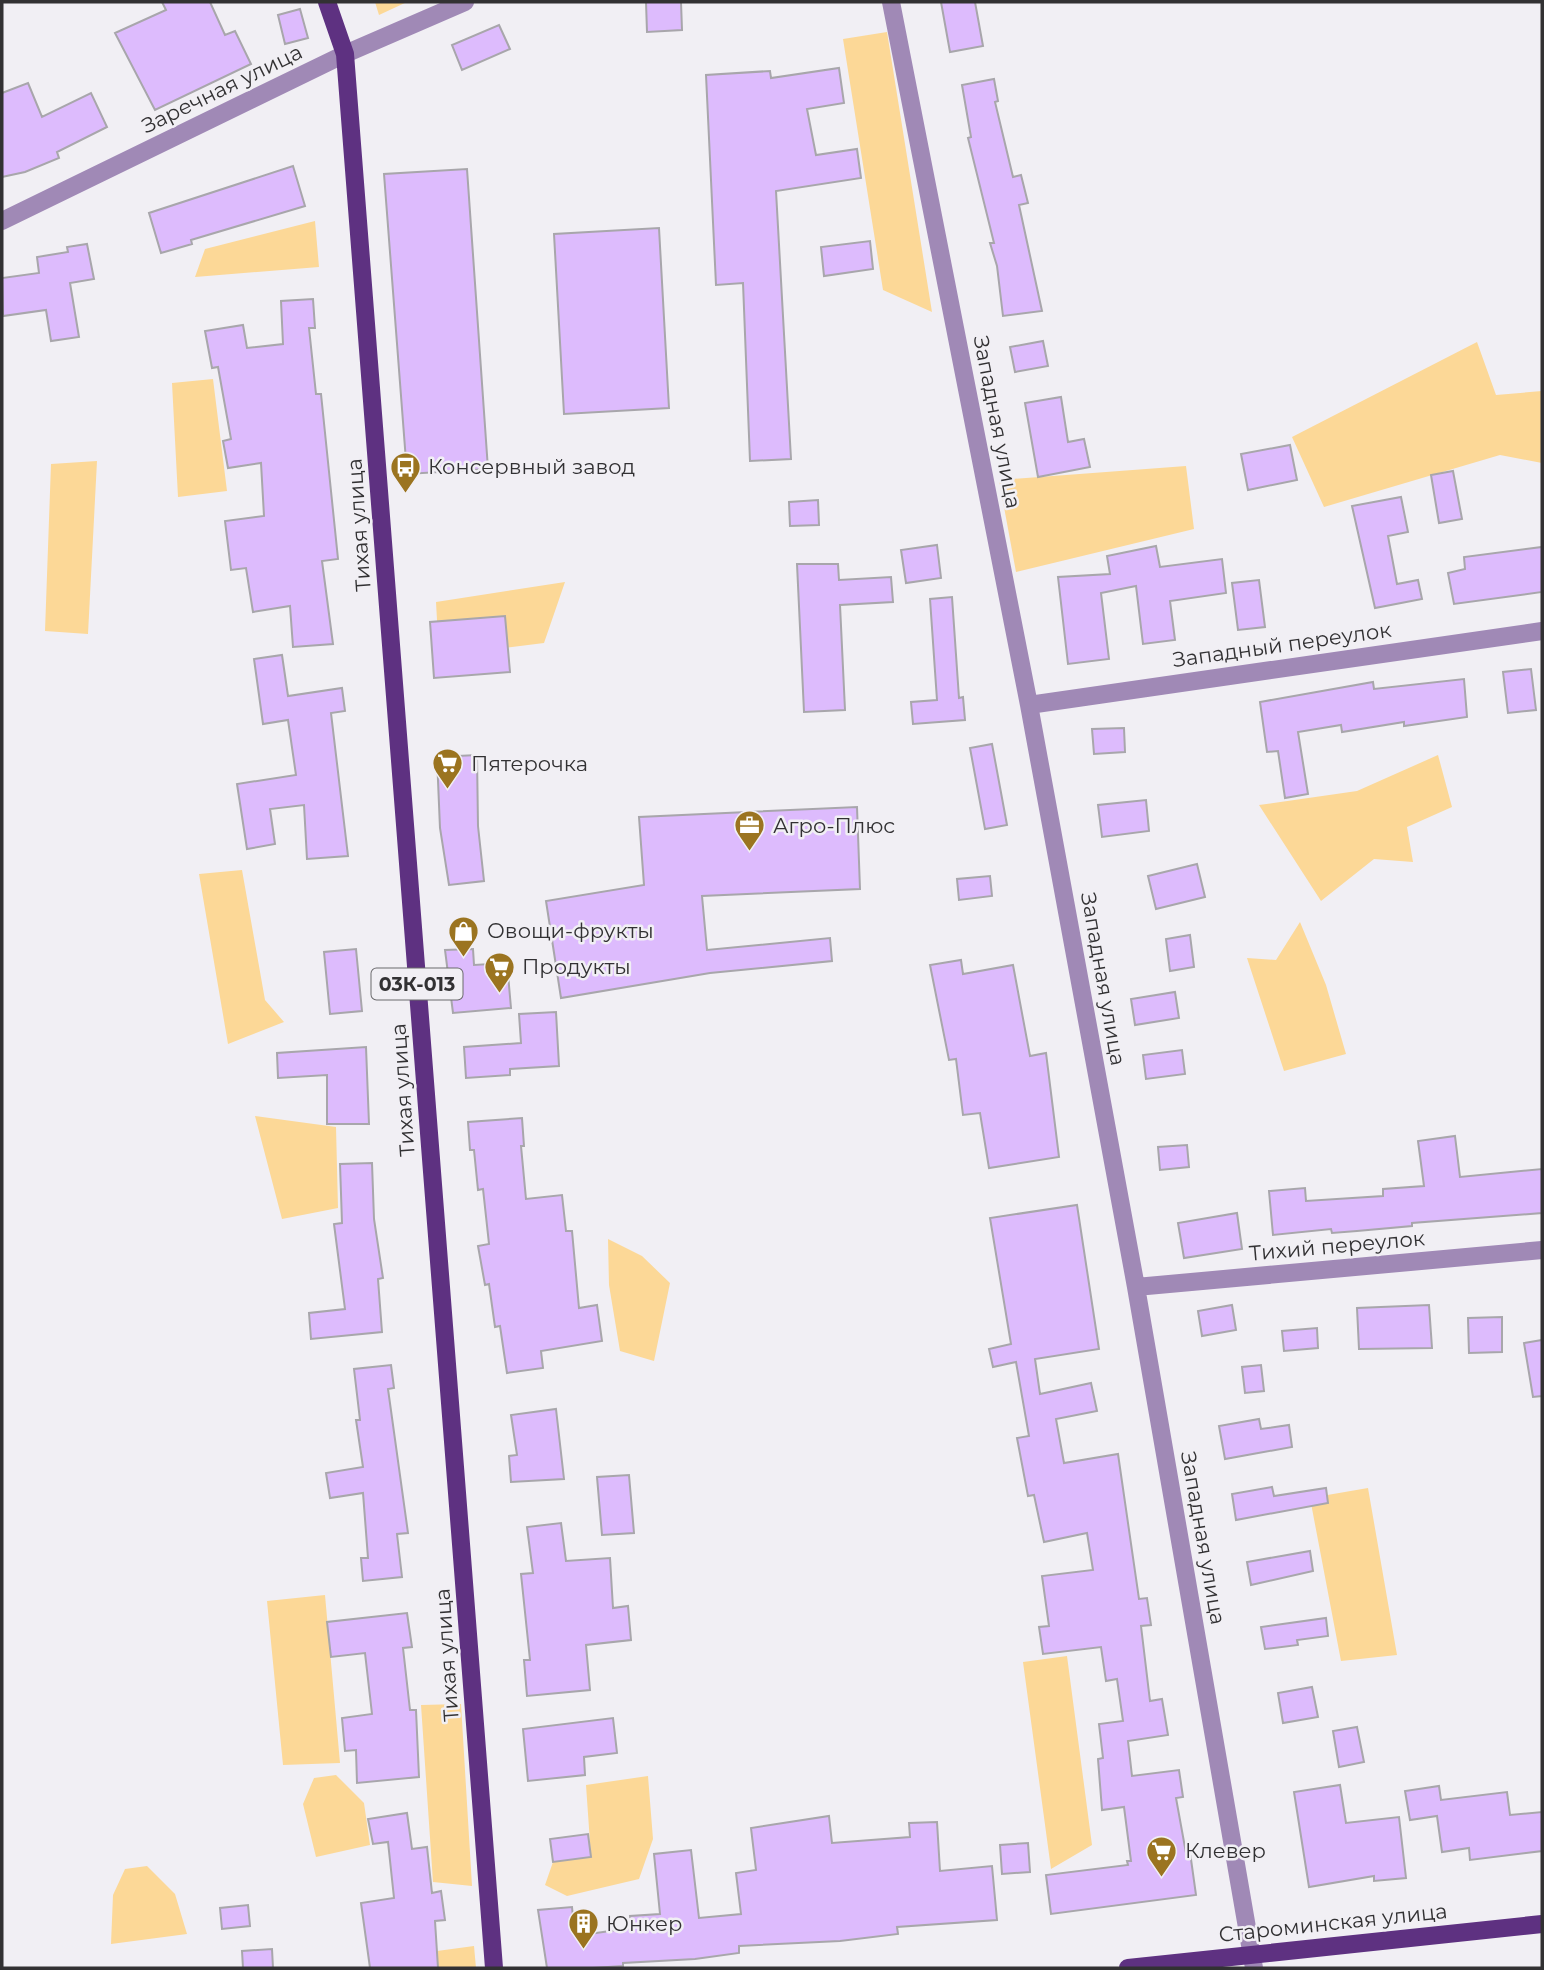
<svg xmlns="http://www.w3.org/2000/svg" width="1544" height="1970" font-family="Montserrat,sans-serif">
  <style>
    .green { fill: #fcd897 }
    .building { fill: #ddbbfd; stroke: #a8a6ab; stroke-width: 2 }
    .lines { fill: none; stroke-linecap: round; stroke-linejoin: round }
    .minor { stroke: #a089b6; stroke-width: 18 }
    .major { stroke: #5e3181; stroke-width: 18 }
    .labels { text-anchor: middle; stroke-width: 5; stroke-linejoin: round; paint-order: stroke }
    .shield { fill: #f1eff4; stroke: #6b6a6d; stroke-width: 2 }
    .shield-label { font-size: 19px; font-weight: bold; fill: #323133 }
    .street-label { font-size: 21px; fill: #323133; stroke: #f1eff4 }
    .poi-label { font-size: 21px; fill: #323133; stroke: #f1eff4; text-anchor: start }
  </style>
  <rect width="100%" height="100%" fill="#f1eff4"/>
  <!-- green -->
  <path class="green" d="M 375,2 L 407,2 L 379,15 Z
    M 887,32 L 932,312 L 883,290 L 843,39 Z
    M 315,221 L 319,267 L 195,277 L 205,249 Z
    M 1477,342 L 1496,395 L 1542,391 L 1542,463 L 1500,455 L 1324,507 L 1292,437 Z
    M 213,379 L 227,491 L 178,497 L 172,383 Z
    M 97,461 L 88,634 L 45,631 L 51,464 Z
    M 1186,466 L 1194,529 L 1016,572 L 999,480 Z
    M 565,582 L 544,643 L 439,656 L 436,602 Z
    M 1438,755 L 1452,807 L 1407,827 L 1413,862 L 1374,859 L 1321,901 L 1259,805 L 1357,791 Z
    M 242,870 L 265,1000 L 284,1022 L 228,1044 L 199,874 Z
    M 1300,922 L 1326,985 L 1346,1054 L 1284,1071 L 1247,958 L 1276,960 Z
    M 255,1116 L 336,1127 L 338,1208 L 282,1219 Z
    M 608,1239 L 642,1256 L 670,1283 L 654,1361 L 620,1351 L 609,1285 Z
    M 1368,1488 L 1397,1655 L 1341,1661 L 1310,1498 Z
    M 325,1595 L 340,1763 L 283,1765 L 267,1601 Z
    M 1067,1656 L 1092,1845 L 1051,1869 L 1023,1662 Z
    M 461,1704 L 472,1886 L 433,1882 L 421,1705 Z
    M 336,1775 L 364,1803 L 370,1845 L 316,1857 L 303,1804 L 314,1778 Z
    M 648,1776 L 653,1839 L 639,1879 L 567,1896 L 545,1885 L 553,1862 L 591,1857 L 586,1785 Z
    M 147,1866 L 175,1894 L 187,1934 L 111,1944 L 113,1895 L 125,1869 Z
    M 474,1946 L 476,1968 L 438,1968 L 437,1951 Z"/>
  <!-- building -->
  <path class="building" d="M 162,2 L 210,2 L 225,35 L 235,31 L 251,64 L 155,110 L 115,33 L 166,10 Z
    M 646,2 L 681,2 L 682,30 L 647,32 Z
    M 941,2 L 975,2 L 983,46 L 950,52 Z
    M 300,9 L 308,38 L 285,44 L 278,15 Z
    M 499,25 L 510,49 L 462,70 L 452,45 Z
    M 839,68 L 844,103 L 807,109 L 816,155 L 857,149 L 861,178 L 776,191 L 791,459 L 750,461 L 743,283 L 716,285 L 706,75 L 770,71 L 771,78 Z
    M 994,79 L 998,101 L 995,102 L 1013,177 L 1021,175 L 1028,203 L 1019,205 L 1042,311 L 1003,316 L 997,266 L 990,243 L 994,243 L 968,138 L 971,137 L 962,85 Z
    M 28,83 L 42,117 L 91,93 L 107,127 L 57,152 L 59,158 L 25,172 L 2,177 L 2,93 Z
    M 293,166 L 305,206 L 191,240 L 192,244 L 161,253 L 149,213 Z
    M 467,169 L 488,469 L 407,474 L 384,174 Z
    M 659,228 L 669,408 L 564,414 L 554,234 Z
    M 870,241 L 873,269 L 824,276 L 821,247 Z
    M 87,244 L 94,279 L 70,283 L 79,337 L 51,341 L 46,310 L 3,316 L 2,278 L 39,273 L 37,257 L 68,252 L 67,247 Z
    M 313,299 L 315,328 L 309,328 L 316,394 L 321,394 L 338,559 L 322,561 L 333,644 L 293,647 L 290,606 L 253,612 L 246,568 L 231,570 L 225,521 L 264,516 L 261,463 L 228,468 L 223,441 L 231,439 L 218,367 L 212,368 L 205,331 L 243,325 L 247,348 L 283,344 L 281,301 Z
    M 1043,341 L 1048,366 L 1015,372 L 1010,347 Z
    M 1061,397 L 1068,442 L 1084,439 L 1090,467 L 1038,477 L 1025,403 Z
    M 1290,445 L 1297,480 L 1248,490 L 1241,454 Z
    M 1453,471 L 1462,519 L 1439,523 L 1431,475 Z
    M 1401,497 L 1408,532 L 1388,536 L 1397,584 L 1418,580 L 1422,599 L 1375,608 L 1352,506 Z
    M 818,500 L 819,525 L 790,526 L 789,502 Z
    M 937,545 L 941,578 L 906,583 L 901,550 Z
    M 1156,546 L 1160,567 L 1222,559 L 1226,593 L 1170,601 L 1175,640 L 1143,644 L 1136,586 L 1101,593 L 1109,659 L 1068,664 L 1058,577 L 1110,574 L 1107,556 Z
    M 1542,547 L 1542,592 L 1454,604 L 1448,573 L 1465,569 L 1464,557 Z
    M 797,564 L 838,564 L 839,580 L 891,577 L 893,602 L 840,605 L 845,710 L 804,712 Z
    M 1259,580 L 1265,627 L 1238,630 L 1232,583 Z
    M 952,597 L 959,698 L 963,697 L 965,720 L 913,724 L 911,702 L 937,700 L 930,599 Z
    M 505,616 L 510,672 L 434,678 L 430,622 Z
    M 282,655 L 288,696 L 342,688 L 345,711 L 331,713 L 348,856 L 307,859 L 304,805 L 270,809 L 275,844 L 247,849 L 237,784 L 296,775 L 288,720 L 263,724 L 254,659 Z
    M 1531,669 L 1536,710 L 1508,713 L 1503,672 Z
    M 1464,679 L 1467,717 L 1404,726 L 1404,722 L 1342,732 L 1341,725 L 1298,732 L 1308,794 L 1285,798 L 1278,751 L 1267,752 L 1260,702 L 1373,682 L 1374,689 Z
    M 1124,728 L 1125,752 L 1094,754 L 1092,729 Z
    M 992,744 L 1007,825 L 985,829 L 970,748 Z
    M 477,755 L 478,826 L 484,881 L 449,885 L 440,828 L 437,757 Z
    M 1146,800 L 1149,831 L 1102,837 L 1098,805 Z
    M 857,807 L 860,889 L 702,896 L 707,950 L 830,938 L 832,961 L 710,973 L 561,998 L 546,901 L 644,885 L 639,817 Z
    M 1197,864 L 1205,897 L 1156,909 L 1148,876 Z
    M 990,876 L 992,896 L 959,900 L 957,879 Z
    M 1190,935 L 1194,967 L 1170,971 L 1166,939 Z
    M 356,949 L 362,1011 L 330,1014 L 324,952 Z
    M 473,949 L 474,965 L 507,963 L 511,1008 L 453,1013 L 445,950 Z
    M 961,960 L 963,974 L 1013,965 L 1030,1056 L 1046,1053 L 1059,1157 L 989,1168 L 980,1113 L 963,1115 L 956,1059 L 949,1060 L 930,965 Z
    M 1175,992 L 1179,1018 L 1135,1025 L 1131,999 Z
    M 556,1012 L 559,1066 L 510,1069 L 510,1075 L 466,1078 L 464,1047 L 521,1043 L 519,1014 Z
    M 366,1047 L 369,1124 L 327,1124 L 327,1075 L 278,1078 L 277,1053 Z
    M 1182,1050 L 1185,1074 L 1146,1079 L 1143,1055 Z
    M 522,1118 L 524,1146 L 521,1146 L 526,1199 L 562,1195 L 566,1231 L 572,1231 L 579,1308 L 597,1305 L 602,1341 L 541,1351 L 543,1368 L 507,1373 L 500,1326 L 495,1327 L 489,1284 L 485,1285 L 478,1246 L 489,1244 L 483,1189 L 478,1190 L 474,1150 L 470,1150 L 468,1122 Z
    M 1455,1136 L 1460,1177 L 1542,1169 L 1542,1213 L 1412,1223 L 1412,1226 L 1357,1231 L 1332,1233 L 1331,1229 L 1273,1235 L 1269,1191 L 1305,1188 L 1306,1201 L 1383,1196 L 1383,1189 L 1424,1186 L 1418,1141 Z
    M 1187,1145 L 1189,1167 L 1160,1170 L 1158,1147 Z
    M 372,1163 L 374,1219 L 383,1278 L 378,1279 L 382,1332 L 311,1339 L 309,1313 L 345,1309 L 334,1224 L 342,1223 L 340,1164 Z
    M 1077,1205 L 1099,1349 L 1035,1359 L 1040,1394 L 1091,1383 L 1097,1411 L 1056,1419 L 1064,1463 L 1118,1454 L 1139,1599 L 1147,1598 L 1151,1625 L 1141,1626 L 1150,1701 L 1162,1699 L 1168,1735 L 1128,1741 L 1132,1776 L 1179,1770 L 1183,1797 L 1176,1798 L 1186,1853 L 1190,1852 L 1196,1895 L 1051,1914 L 1046,1875 L 1128,1865 L 1127,1861 L 1131,1861 L 1124,1807 L 1102,1810 L 1098,1759 L 1103,1758 L 1099,1724 L 1123,1721 L 1117,1679 L 1106,1681 L 1101,1647 L 1043,1654 L 1039,1627 L 1049,1626 L 1042,1576 L 1093,1570 L 1087,1533 L 1044,1542 L 1034,1495 L 1028,1496 L 1017,1438 L 1029,1436 L 1016,1362 L 993,1367 L 989,1349 L 1011,1344 L 990,1218 Z
    M 1237,1213 L 1242,1249 L 1184,1258 L 1178,1223 Z
    M 1232,1305 L 1236,1330 L 1202,1336 L 1198,1311 Z
    M 1429,1305 L 1432,1348 L 1359,1349 L 1357,1308 Z
    M 1502,1317 L 1502,1352 L 1469,1353 L 1468,1318 Z
    M 1317,1328 L 1318,1348 L 1284,1351 L 1282,1331 Z
    M 1542,1340 L 1542,1396 L 1533,1397 L 1524,1343 Z
    M 391,1365 L 394,1388 L 388,1389 L 408,1533 L 397,1534 L 402,1577 L 363,1581 L 361,1558 L 368,1558 L 363,1493 L 330,1498 L 326,1473 L 363,1467 L 356,1420 L 360,1420 L 354,1369 Z
    M 1261,1365 L 1264,1391 L 1245,1393 L 1242,1367 Z
    M 556,1409 L 564,1479 L 511,1482 L 509,1456 L 517,1455 L 511,1415 Z
    M 1259,1419 L 1261,1429 L 1289,1425 L 1292,1447 L 1225,1459 L 1219,1426 Z
    M 629,1475 L 634,1533 L 602,1535 L 597,1477 Z
    M 1272,1487 L 1274,1496 L 1326,1488 L 1328,1503 L 1236,1520 L 1232,1494 Z
    M 561,1523 L 566,1561 L 610,1558 L 613,1608 L 628,1606 L 631,1640 L 586,1645 L 590,1690 L 527,1696 L 524,1660 L 530,1660 L 521,1574 L 533,1573 L 527,1527 Z
    M 1310,1551 L 1313,1571 L 1251,1585 L 1247,1562 Z
    M 407,1613 L 412,1647 L 403,1648 L 410,1710 L 416,1710 L 419,1777 L 357,1783 L 356,1750 L 345,1751 L 342,1718 L 372,1714 L 365,1653 L 331,1657 L 327,1622 Z
    M 1326,1618 L 1328,1636 L 1297,1640 L 1298,1645 L 1265,1649 L 1261,1627 Z
    M 1312,1687 L 1318,1717 L 1283,1723 L 1278,1693 Z
    M 613,1718 L 617,1753 L 584,1757 L 585,1775 L 528,1781 L 523,1729 Z
    M 1357,1727 L 1364,1762 L 1339,1767 L 1333,1731 Z
    M 1340,1785 L 1346,1823 L 1399,1817 L 1406,1878 L 1374,1881 L 1374,1876 L 1309,1887 L 1294,1792 Z
    M 1439,1786 L 1441,1800 L 1507,1792 L 1510,1815 L 1542,1812 L 1542,1851 L 1470,1860 L 1469,1848 L 1442,1852 L 1437,1816 L 1410,1820 L 1405,1791 Z
    M 407,1813 L 412,1849 L 427,1847 L 432,1893 L 441,1891 L 445,1920 L 435,1921 L 438,1968 L 370,1968 L 361,1903 L 394,1898 L 388,1842 L 373,1844 L 368,1819 Z
    M 829,1816 L 832,1843 L 910,1837 L 909,1823 L 937,1822 L 940,1871 L 992,1866 L 997,1920 L 897,1927 L 898,1934 L 840,1941 L 739,1946 L 739,1953 L 695,1959 L 623,1963 L 623,1966 L 593,1968 L 547,1968 L 538,1910 L 572,1907 L 575,1936 L 631,1928 L 630,1916 L 660,1914 L 654,1854 L 691,1850 L 699,1918 L 741,1914 L 736,1873 L 756,1870 L 751,1828 Z
    M 588,1834 L 591,1857 L 553,1862 L 550,1839 Z
    M 1028,1843 L 1030,1872 L 1002,1874 L 1000,1845 Z
    M 248,1905 L 250,1926 L 222,1929 L 220,1908 Z
    M 272,1949 L 273,1968 L 243,1968 L 242,1951 Z"/>
  <g class="lines">
    <!-- minor -->
    <path class="minor" d="M 891,2 L 1029,705 L 1136,1287 L 1254,1968
      M 2,221 L 345,54 L 465,2
      M 1029,705 L 1542,631
      M 1136,1287 L 1542,1250"/>
    <!-- major -->
    <path class="major" d="M 327,2 L 345,54 L 494,1968
      M 1128,1968 L 1542,1924"/>
  </g>
  <!-- icons -->
  <defs>
    <symbol id="bus-pin" viewBox="-11 -11 22 30"><path d="M0 17L-7.5 6A9.5 9.5 0 1 1 7.5 6Z" fill="#9b7420" stroke="#f1eff4"/><path d="M-5-6H5V4H4V6H2V4H-2V6H-4V4H-5ZM-3.5-4V0h7V-4ZM-3.5 1.2v1.5H-2V1.2ZM2 1.2v1.5H3.5V1.2Z" fill="#fff"/></symbol>
    <symbol id="supermarket-pin" viewBox="-11 -11 22 30"><path d="M0 17L-7.5 6A9.5 9.5 0 1 1 7.5 6Z" fill="#9b7420" stroke="#f1eff4"/><path d="M-6-5.5h2.5l.6 2H6L4.5 2H-2.5L-4.4-4H-6ZM-1.5 3.2a1.3 1.3 0 1 0 .1 0ZM3 3.2a1.3 1.3 0 1 0 .1 0Z" fill="#fff"/></symbol>
    <symbol id="office-pin" viewBox="-11 -11 22 30"><path d="M0 17L-7.5 6A9.5 9.5 0 1 1 7.5 6Z" fill="#9b7420" stroke="#f1eff4"/><path d="M-6-3h4V-5.5h4V-3h4V5H-6ZM-1-4.5V-3h2v-1.5ZM-6 0V1H6V0Z" fill="#fff"/></symbol>
    <symbol id="shop-pin" viewBox="-11 -11 22 30"><path d="M0 17L-7.5 6A9.5 9.5 0 1 1 7.5 6Z" fill="#9b7420" stroke="#f1eff4"/><path d="M-5-2.5h2.3a2.7 3.5 0 0 1 5.4 0H5L5.5 6h-11ZM-1.5-2.5h3a1.5 2.3 0 0 0-3 0Z" fill="#fff"/></symbol>
    <symbol id="building-pin" viewBox="-11 -11 22 30"><path d="M0 17L-7.5 6A9.5 9.5 0 1 1 7.5 6Z" fill="#9b7420" stroke="#f1eff4"/><path d="M-4-6H4V6H1V3H-1V6H-4ZM-2.5-4.3h1.7v1.8h-1.7ZM.8-4.3h1.7v1.8H.8ZM-2.5-1h1.7V.8h-1.7ZM.8-1h1.7V.8H.8Z" fill="#fff"/></symbol>
  </defs>
  <g fill-rule="evenodd">
    <use href="#bus-pin" x="388" y="450" width="35" height="47"/>
    <use href="#supermarket-pin" x="430" y="746" width="35" height="47"/>
    <use href="#office-pin" x="732" y="808" width="35" height="47"/>
    <use href="#shop-pin" x="446" y="914" width="35" height="47"/>
    <use href="#supermarket-pin" x="482" y="950" width="35" height="47"/>
    <use href="#supermarket-pin" x="1144" y="1834" width="35" height="47"/>
    <use href="#building-pin" x="566" y="1906" width="35" height="47"/>
  </g>
  <g class="labels">
    <!-- shield labels -->
    <rect class="shield" x="371.5" y="968.5" width="91" height="31" rx="5"/>
    <g class="shield-label">
      <text x="417" y="991">03К-013</text>
    </g>
    <!-- street labels -->
    <g class="street-label">
      <text transform="translate(222 89) rotate(-26)" y="7">Заречная улица</text>
      <text transform="translate(997 422) rotate(79)" y="7">Западная улица</text>
      <text transform="translate(359 525) rotate(-94)" y="7">Тихая улица</text>
      <text transform="translate(1282 645) rotate(-8)" y="7">Западный переулок</text>
      <text transform="translate(1103 979) rotate(80)" y="7">Западная улица</text>
      <text transform="translate(403 1090) rotate(-94)" y="7">Тихая улица</text>
      <text transform="translate(1337 1246) rotate(-5)" y="7">Тихий переулок</text>
      <text transform="translate(1203 1538) rotate(80)" y="7">Западная улица</text>
      <text transform="translate(447 1655) rotate(-94)" y="7">Тихая улица</text>
      <text transform="translate(1333 1923) rotate(-6)" y="7">Староминская улица</text>
    </g>
    <!-- poi labels -->
    <g class="poi-label">
      <text x="428" y="474">Консервный завод</text>
      <text x="471" y="771">Пятерочка</text>
      <text x="773" y="833">Агро-Плюс</text>
      <text x="487" y="938">Овощи-фрукты</text>
      <text x="522" y="974">Продукты</text>
      <text x="1185" y="1858">Клевер</text>
      <text x="606" y="1931">Юнкер</text>
    </g>
  </g>
  <!-- border -->
  <rect width="1544" height="1970" fill="none" stroke="#323133" stroke-width="7"/>
</svg>
